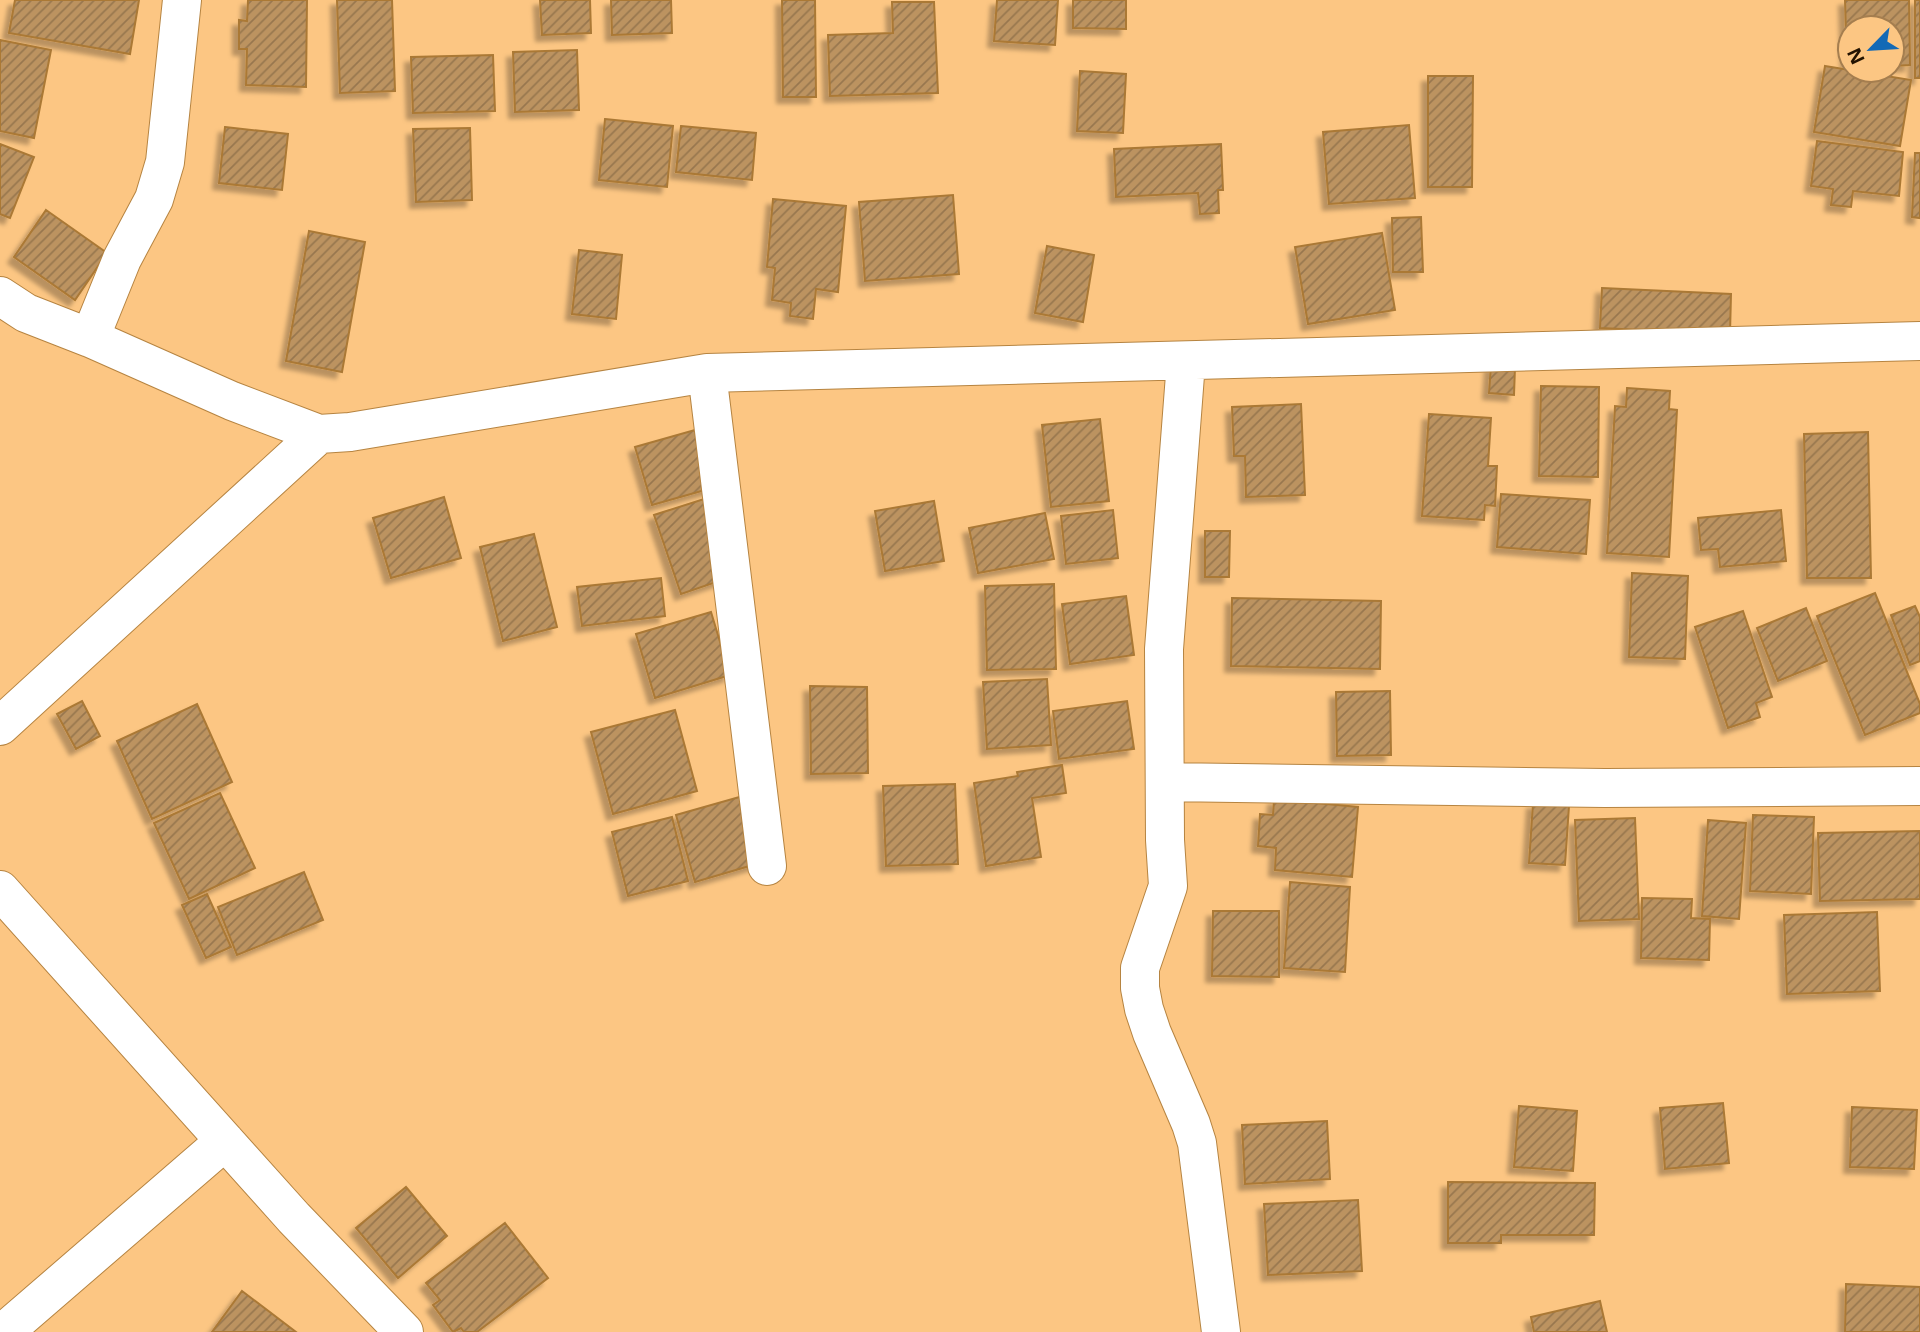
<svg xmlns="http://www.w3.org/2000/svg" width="1920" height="1332" font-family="'Open Sans',sans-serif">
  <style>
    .building { fill: url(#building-hatch); stroke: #ab7936; stroke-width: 2; filter: url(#shadow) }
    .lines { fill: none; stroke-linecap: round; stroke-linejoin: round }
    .minor-casing { stroke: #b68441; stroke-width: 40 }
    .minor { stroke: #fff; stroke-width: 38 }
  </style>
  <defs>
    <pattern id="building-hatch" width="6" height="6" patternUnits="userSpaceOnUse" patternTransform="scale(1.75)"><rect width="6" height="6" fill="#bc9361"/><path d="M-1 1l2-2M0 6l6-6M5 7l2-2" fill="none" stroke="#98774e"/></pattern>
    <filter id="shadow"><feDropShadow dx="-6" dy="6" stdDeviation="2" flood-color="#0004"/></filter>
  </defs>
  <rect width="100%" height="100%" fill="#fcc683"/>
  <!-- building -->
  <path class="building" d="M 15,0 L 139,0 L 130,54 L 9,33 Z
    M 248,0 L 307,0 L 306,87 L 246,85 L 247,49 L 239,49 L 239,20 L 247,21 Z
    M 337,0 L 392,0 L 395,91 L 340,93 Z
    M 540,0 L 590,0 L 591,33 L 542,35 Z
    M 611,0 L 671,0 L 672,33 L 612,35 Z
    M 782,0 L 815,0 L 816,97 L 783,97 Z
    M 997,0 L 1058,0 L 1055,45 L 994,41 Z
    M 1073,0 L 1126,0 L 1126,29 L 1073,28 Z
    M 1845,0 L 1909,0 L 1910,65 L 1892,66 L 1892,28 L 1850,28 L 1850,66 L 1847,66 Z
    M 1915,0 L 1920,0 L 1920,78 L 1915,78 Z
    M 892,2 L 934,2 L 938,93 L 830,96 L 828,35 L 893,33 Z
    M 0,40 L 51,50 L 34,138 L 0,131 Z
    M 577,50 L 579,110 L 515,112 L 513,52 Z
    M 493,55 L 495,111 L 413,113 L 411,57 Z
    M 1825,66 L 1911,80 L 1900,146 L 1814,132 Z
    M 1080,71 L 1126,74 L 1123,133 L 1077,131 Z
    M 1428,76 L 1473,76 L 1472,187 L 1428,187 Z
    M 605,119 L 673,126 L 667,187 L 599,180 Z
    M 1409,125 L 1415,198 L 1329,204 L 1323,132 Z
    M 681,126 L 756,133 L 752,180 L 676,172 Z
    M 225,127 L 288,134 L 282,190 L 219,183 Z
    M 470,128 L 472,200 L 416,202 L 413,129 Z
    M 1817,141 L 1903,152 L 1899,196 L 1853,191 L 1851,207 L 1831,205 L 1833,189 L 1811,186 Z
    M 0,144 L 34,157 L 10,218 L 0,214 Z
    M 1221,144 L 1223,190 L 1218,190 L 1219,213 L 1200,214 L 1198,193 L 1116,197 L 1114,149 Z
    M 1915,153 L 1920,153 L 1920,218 L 1912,217 Z
    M 953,195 L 959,274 L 865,281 L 859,202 Z
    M 773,199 L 846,206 L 838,292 L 816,289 L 813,319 L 790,316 L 791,303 L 772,300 L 775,268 L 767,267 Z
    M 46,210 L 107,253 L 75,300 L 14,257 Z
    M 1421,217 L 1423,272 L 1393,272 L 1392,218 Z
    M 309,231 L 365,242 L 342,372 L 286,361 Z
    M 1382,233 L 1395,310 L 1308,324 L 1295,247 Z
    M 1047,246 L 1094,255 L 1083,322 L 1035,313 Z
    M 579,250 L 622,255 L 616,319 L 572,314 Z
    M 1602,288 L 1731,294 L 1730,334 L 1600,328 Z
    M 1491,365 L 1515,367 L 1514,395 L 1489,393 Z
    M 1541,386 L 1599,387 L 1598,477 L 1539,476 Z
    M 1627,388 L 1670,391 L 1669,409 L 1677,410 L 1669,557 L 1607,553 L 1615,406 L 1626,407 Z
    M 1301,404 L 1305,495 L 1246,497 L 1245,456 L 1234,456 L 1232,407 Z
    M 1429,414 L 1491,418 L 1488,466 L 1497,466 L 1495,506 L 1485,505 L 1484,520 L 1422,516 Z
    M 1100,419 L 1109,501 L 1051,507 L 1042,425 Z
    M 695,430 L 712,488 L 652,505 L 635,447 Z
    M 1868,432 L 1871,578 L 1807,578 L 1804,434 Z
    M 1501,494 L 1590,500 L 1586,554 L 1497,547 Z
    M 444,497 L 461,558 L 391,578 L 373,518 Z
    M 704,499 L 731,577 L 681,594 L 654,515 Z
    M 934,501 L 944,561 L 885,571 L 875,511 Z
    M 1113,510 L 1118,558 L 1066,564 L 1061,516 Z
    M 1781,510 L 1786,561 L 1720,567 L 1718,549 L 1701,550 L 1698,518 Z
    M 1045,513 L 1054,559 L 978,573 L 969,528 Z
    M 1205,531 L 1230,531 L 1229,577 L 1205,577 Z
    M 534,534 L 557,627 L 503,641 L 480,547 Z
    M 1632,573 L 1688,576 L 1685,659 L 1629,657 Z
    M 661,578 L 665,616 L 582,626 L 577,587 Z
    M 1054,584 L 1056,669 L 987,670 L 985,586 Z
    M 1875,593 L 1920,704 L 1920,713 L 1865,735 L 1817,616 Z
    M 1126,596 L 1134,655 L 1070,664 L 1062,604 Z
    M 1232,598 L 1381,601 L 1380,669 L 1231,666 Z
    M 1915,606 L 1920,617 L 1920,661 L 1910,665 L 1891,615 Z
    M 1806,608 L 1827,661 L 1778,681 L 1757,628 Z
    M 1743,611 L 1772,697 L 1756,703 L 1760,717 L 1728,728 L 1695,627 Z
    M 711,612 L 730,675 L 655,698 L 636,634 Z
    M 1047,679 L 1051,745 L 987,749 L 983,682 Z
    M 810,686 L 867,687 L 868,773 L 811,774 Z
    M 1390,691 L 1391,755 L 1337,756 L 1336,692 Z
    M 82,701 L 100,736 L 76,749 L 57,714 Z
    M 1127,701 L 1134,749 L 1059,759 L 1053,711 Z
    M 197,704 L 232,782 L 152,819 L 117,741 Z
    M 675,710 L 697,791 L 613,814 L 591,732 Z
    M 1062,765 L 1066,793 L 1032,798 L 1041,857 L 986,866 L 974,783 L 1018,776 L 1017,772 Z
    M 955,784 L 958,864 L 886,866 L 883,786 Z
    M 220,793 L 255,868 L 189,899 L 154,823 Z
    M 743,796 L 763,862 L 695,882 L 676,815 Z
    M 1274,799 L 1358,807 L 1352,877 L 1275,870 L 1276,848 L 1258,846 L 1260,814 L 1273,815 Z
    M 1533,803 L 1569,806 L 1565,865 L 1529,863 Z
    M 1753,815 L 1814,817 L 1811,894 L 1750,891 Z
    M 672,817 L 688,881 L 628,896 L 612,832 Z
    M 1635,818 L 1639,919 L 1579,921 L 1575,820 Z
    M 1708,820 L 1746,823 L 1739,919 L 1702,916 Z
    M 1920,831 L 1920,899 L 1820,901 L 1818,833 Z
    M 304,872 L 323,920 L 237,955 L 218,907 Z
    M 1290,882 L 1350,887 L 1345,972 L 1284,968 Z
    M 207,894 L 231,947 L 206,958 L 182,905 Z
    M 1642,898 L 1692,899 L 1691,918 L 1710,919 L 1709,960 L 1641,958 Z
    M 1213,911 L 1279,911 L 1279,977 L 1212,976 Z
    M 1877,912 L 1880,991 L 1787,994 L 1784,915 Z
    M 1723,1103 L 1729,1163 L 1665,1169 L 1660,1108 Z
    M 1519,1106 L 1577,1111 L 1573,1171 L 1514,1167 Z
    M 1852,1107 L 1917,1110 L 1914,1169 L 1850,1167 Z
    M 1327,1121 L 1330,1179 L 1245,1184 L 1242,1125 Z
    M 1448,1182 L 1595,1183 L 1594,1235 L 1501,1235 L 1501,1243 L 1448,1243 Z
    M 406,1187 L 447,1236 L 398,1278 L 356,1228 Z
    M 1358,1200 L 1362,1271 L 1268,1275 L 1264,1204 Z
    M 505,1223 L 548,1278 L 477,1332 L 464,1332 L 461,1328 L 453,1332 L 433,1305 L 440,1300 L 426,1283 Z
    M 1846,1284 L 1920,1287 L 1920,1332 L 1845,1332 Z
    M 242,1291 L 296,1332 L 212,1332 Z
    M 1600,1301 L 1607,1332 L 1534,1332 L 1531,1317 Z"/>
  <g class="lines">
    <defs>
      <path id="minor" d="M 0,296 L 26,313 L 90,338 L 232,401 L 319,434 L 350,432 L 707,373 L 1920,341
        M 90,338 L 122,259 L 154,199 L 165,162 L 182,0
        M 1186,362 L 1164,649 L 1165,840 L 1168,886 L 1140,968 L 1140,988 L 1144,1009 L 1152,1033 L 1191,1124 L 1197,1143 L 1221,1332
        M 707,373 L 767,866
        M 0,726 L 319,434
        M 1165,782 L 1605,788 L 1920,786
        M 0,890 L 294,1218 L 404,1332
        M 4,1332 L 225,1141"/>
    </defs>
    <!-- minor casing -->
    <use href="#minor" class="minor-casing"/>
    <!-- minor -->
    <use href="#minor" class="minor"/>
  </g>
  <!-- north arrow -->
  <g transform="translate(1871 49) rotate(245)"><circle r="33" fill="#fcc683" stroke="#a57e4f" stroke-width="2"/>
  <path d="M0-5L12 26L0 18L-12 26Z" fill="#1269b6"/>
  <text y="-10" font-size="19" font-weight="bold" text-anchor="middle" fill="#231301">N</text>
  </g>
</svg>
